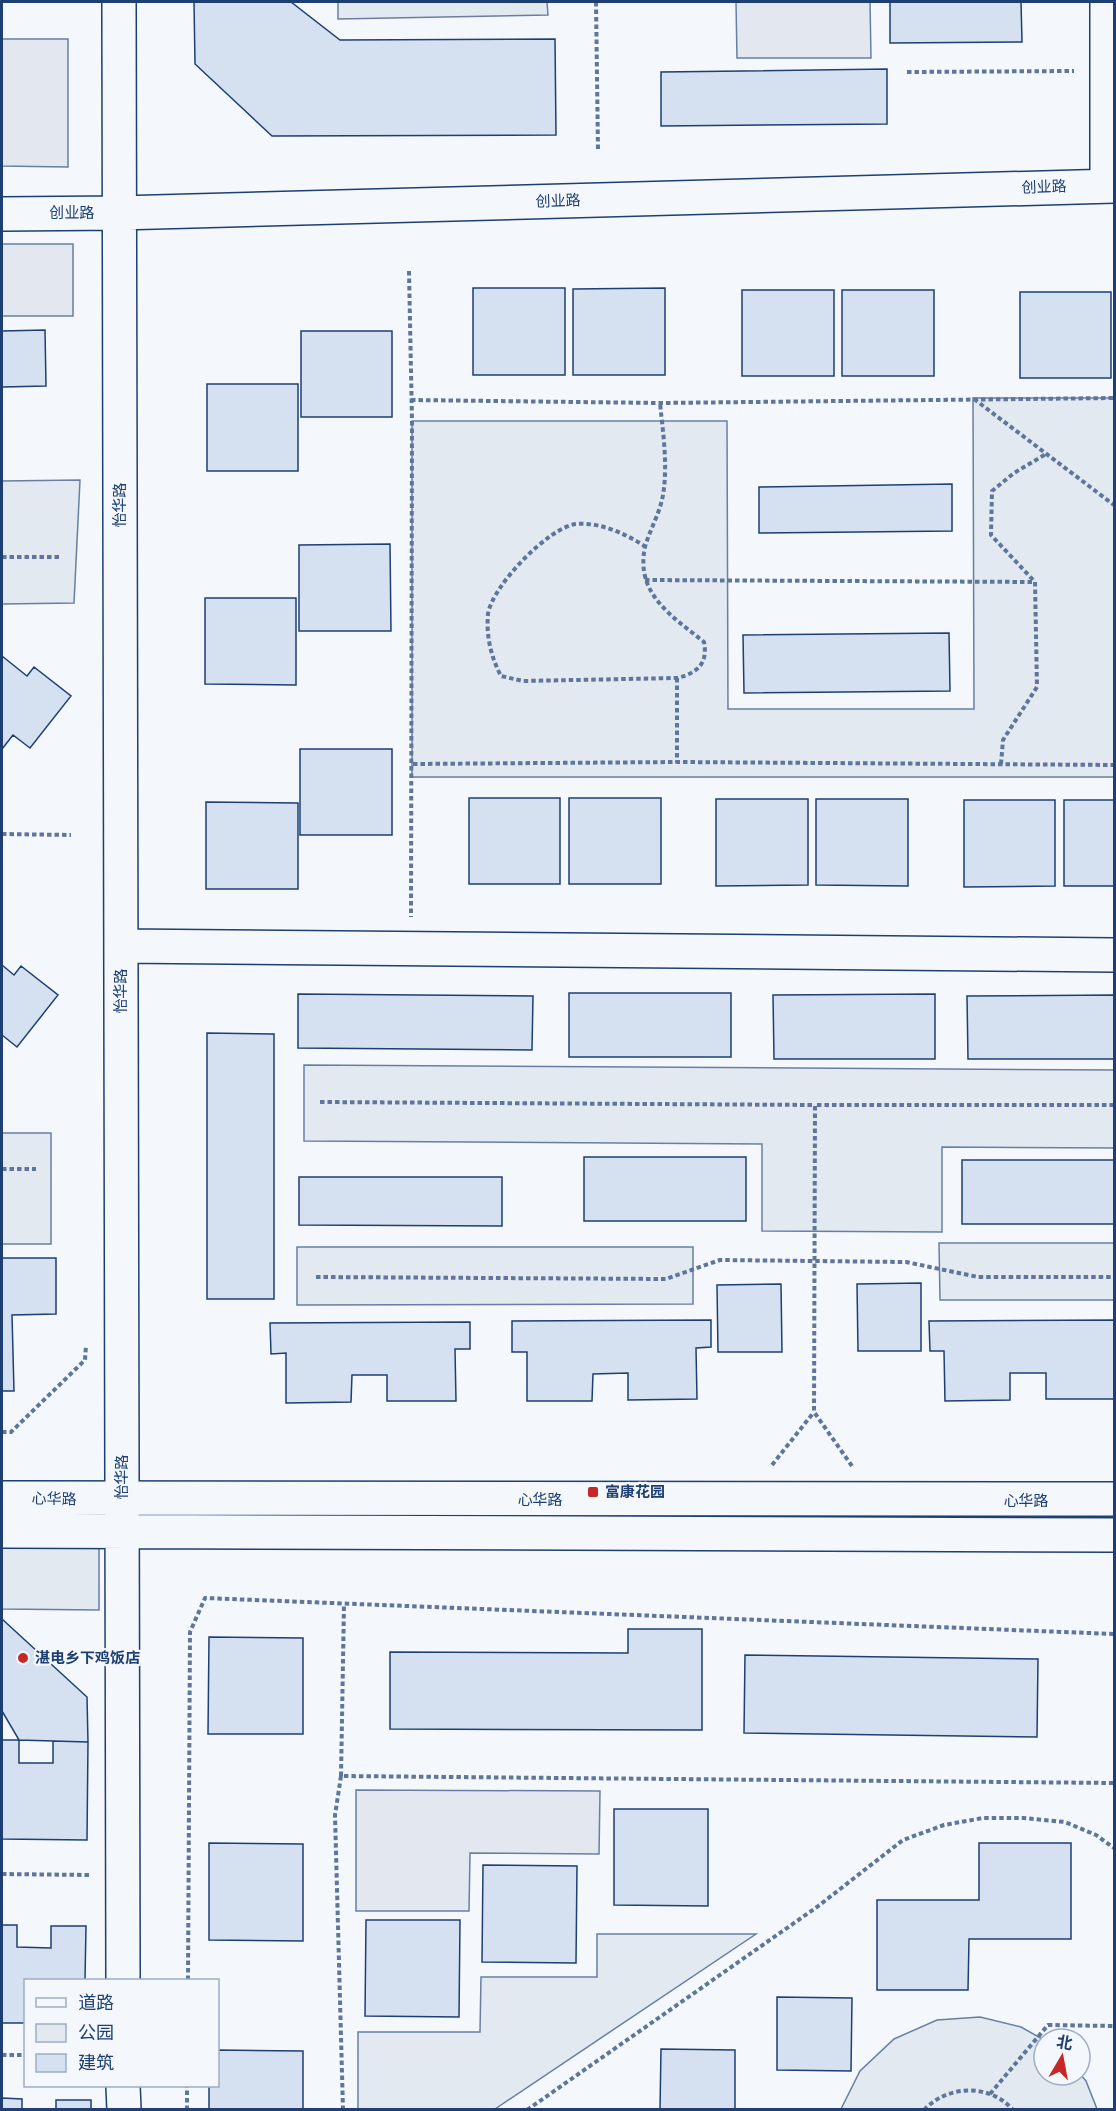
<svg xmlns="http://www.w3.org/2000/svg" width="1116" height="2111" font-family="'Nunito Sans','Noto Sans SC',sans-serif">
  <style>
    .green { fill: #e3e9f0; stroke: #687fa3; stroke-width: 1.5 }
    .parking { fill: #e3e8f0; stroke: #687fa3; stroke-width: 1.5 }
    .building { fill: #d5e0f0; stroke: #1d3f73; stroke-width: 1.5 }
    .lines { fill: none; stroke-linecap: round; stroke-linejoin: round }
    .minor-casing { stroke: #1d3f73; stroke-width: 36 }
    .path { stroke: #5e769c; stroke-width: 4; stroke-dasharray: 4.5 3; stroke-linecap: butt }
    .minor { stroke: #f4f7fb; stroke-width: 33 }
    .poi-dot { fill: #c62828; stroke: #f4f7fb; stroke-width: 2 }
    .labels { text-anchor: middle; stroke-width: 4.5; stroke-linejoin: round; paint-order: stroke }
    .street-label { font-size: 15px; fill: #1d3f73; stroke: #f4f7fb }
    .poi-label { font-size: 15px; font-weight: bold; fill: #1d3f73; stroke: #f4f7fb; text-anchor: start }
  </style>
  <rect width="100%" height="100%" fill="#f4f7fb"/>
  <!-- green -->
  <path class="green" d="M 338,2 L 547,2 L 548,15 L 338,19 Z
    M 973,398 L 1114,398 L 1114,777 L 412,777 L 412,421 L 727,421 L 728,709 L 974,709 Z
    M 80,480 L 74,603 L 2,604 L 2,481 Z
    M 304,1065 L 1114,1070 L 1114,1148 L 942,1147 L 942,1232 L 762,1231 L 762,1144 L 304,1141 Z
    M 2,1133 L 51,1133 L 51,1244 L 2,1244 Z
    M 1114,1243 L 1114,1300 L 940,1300 L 939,1243 Z
    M 297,1247 L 693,1247 L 693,1304 L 297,1305 Z
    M 2,1544 L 99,1545 L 99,1610 L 2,1609 Z
    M 597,1934 L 756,1934 L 495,2109 L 358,2109 L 358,2032 L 480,2032 L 481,1977 L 597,1977 Z
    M 980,2017 L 1021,2027 L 1044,2040 L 1044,2075 L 1080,2074 L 1086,2081 L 1097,2109 L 841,2109 L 860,2071 L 894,2039 L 937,2020 Z"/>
  <!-- parking -->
  <path class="parking" d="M 736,2 L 870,2 L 871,58 L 737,58 Z
    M 2,39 L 68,39 L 68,167 L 2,166 Z
    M 2,244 L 73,244 L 73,316 L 2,316 Z
    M 356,1790 L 600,1791 L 599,1854 L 470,1853 L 469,1911 L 356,1911 Z"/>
  <!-- building -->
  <path class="building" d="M 194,2 L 291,2 L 340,40 L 555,39 L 556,135 L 272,136 L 195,64 Z
    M 890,2 L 1021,2 L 1022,42 L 890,43 Z
    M 887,69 L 887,124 L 661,126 L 661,72 Z
    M 473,288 L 565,288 L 565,375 L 473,375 Z
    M 665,288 L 665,375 L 573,375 L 573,289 Z
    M 742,290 L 834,290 L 834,376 L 742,376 Z
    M 842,290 L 934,290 L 934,376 L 842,376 Z
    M 1020,292 L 1111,292 L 1111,378 L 1020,378 Z
    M 45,330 L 46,386 L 2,387 L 2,463 L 2,331 Z
    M 301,331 L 392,331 L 392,417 L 301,417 Z
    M 207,384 L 298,384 L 298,471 L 207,471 Z
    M 952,484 L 952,531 L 759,533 L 759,487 Z
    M 390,544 L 391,631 L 299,631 L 299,545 Z
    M 205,598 L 296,598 L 296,685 L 205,684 Z
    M 949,633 L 950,691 L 744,693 L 743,635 Z
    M 2,656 L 27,676 L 34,667 L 71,696 L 30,748 L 13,735 L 2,749 Z
    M 300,749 L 392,749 L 392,835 L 300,835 Z
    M 469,798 L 560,798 L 560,884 L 469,884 Z
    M 569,798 L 661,798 L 661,884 L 569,884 Z
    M 716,799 L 808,799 L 808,885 L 716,886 Z
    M 816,799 L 908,799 L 908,886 L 816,885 Z
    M 964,800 L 1055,800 L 1055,886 L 964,887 Z
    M 1064,800 L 1114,800 L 1114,886 L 1064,886 Z
    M 206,802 L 298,803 L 298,889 L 206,889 Z
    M 2,965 L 14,975 L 21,966 L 58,995 L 17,1047 L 2,1035 Z
    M 569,993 L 731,993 L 731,1057 L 569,1057 Z
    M 298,994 L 533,996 L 532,1050 L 298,1048 Z
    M 935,994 L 935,1059 L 774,1059 L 773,995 Z
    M 1114,995 L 1114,1059 L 968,1059 L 967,996 Z
    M 207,1033 L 274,1034 L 274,1299 L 207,1299 Z
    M 584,1157 L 746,1157 L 746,1221 L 584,1221 Z
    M 962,1160 L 1114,1160 L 1114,1224 L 962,1224 Z
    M 299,1177 L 502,1177 L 502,1226 L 299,1225 Z
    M 2,1258 L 56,1258 L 56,1314 L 12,1315 L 14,1391 L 2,1391 Z
    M 921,1283 L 921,1351 L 858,1351 L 857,1284 Z
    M 781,1284 L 782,1352 L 718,1352 L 717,1285 Z
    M 711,1320 L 711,1347 L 696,1348 L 697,1399 L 628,1400 L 628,1373 L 593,1374 L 592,1401 L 527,1401 L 527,1352 L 512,1352 L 512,1321 Z
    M 1114,1320 L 1114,1399 L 1046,1399 L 1046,1373 L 1010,1373 L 1010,1400 L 945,1401 L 944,1351 L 930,1351 L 929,1321 Z
    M 470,1322 L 470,1349 L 455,1349 L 456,1401 L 387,1401 L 387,1375 L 352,1375 L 351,1402 L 286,1403 L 286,1353 L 271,1354 L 270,1323 Z
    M 2,1619 L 87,1697 L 88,1742 L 19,1740 L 2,1711 Z
    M 628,1629 L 702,1629 L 702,1730 L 390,1729 L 390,1652 L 628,1653 Z
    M 209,1637 L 303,1638 L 303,1734 L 208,1734 Z
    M 745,1655 L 1038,1659 L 1037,1737 L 744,1733 Z
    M 2,1740 L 19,1740 L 19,1763 L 53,1763 L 53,1741 L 88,1742 L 87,1840 L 2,1839 Z
    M 614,1809 L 708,1809 L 708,1906 L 614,1905 Z
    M 209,1843 L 303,1844 L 303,1941 L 209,1940 Z
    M 979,1843 L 1071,1843 L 1071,1939 L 969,1939 L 968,1990 L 877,1990 L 877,1900 L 979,1900 Z
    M 483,1865 L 577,1866 L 576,1963 L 482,1962 Z
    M 366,1920 L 460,1920 L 459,2017 L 365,2016 Z
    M 2,1925 L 17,1925 L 17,1947 L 51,1948 L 51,1926 L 86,1926 L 85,1980 L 26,1980 L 26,2023 L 2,2023 Z
    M 777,1997 L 852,1998 L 851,2071 L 777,2070 Z
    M 661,2049 L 735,2050 L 735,2110 L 660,2110 Z
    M 218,2050 L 303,2051 L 303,2110 L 209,2110 L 209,2086 L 218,2086 Z
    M 2,2098 L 22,2099 L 22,2110 L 2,2110 Z
    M 56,2100 L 91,2100 L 91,2110 L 56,2110 Z"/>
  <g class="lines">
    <defs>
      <path id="minor" d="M 119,2 L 123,1980
        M 1107,185 L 1107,2
        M 2,214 L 119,213 L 1114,186
        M 121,946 L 1114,955
        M 2,1498 L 1114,1499
        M 2,1531 L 1114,1535
        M 123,2086 L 124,2110"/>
    </defs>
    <!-- minor casing -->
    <use href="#minor" class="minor-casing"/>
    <!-- path -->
    <path class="path" d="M 596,2 L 598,150
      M 907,72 L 1074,71
      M 409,271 L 412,421 L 411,917
      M 974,399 L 1114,505
      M 411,400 L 660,403 L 1114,398
      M 646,547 C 626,534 601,522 576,524 C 549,527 492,586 488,614 C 486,636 491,657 501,676 L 523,681 L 677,678 C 698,673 708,663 704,642 C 672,616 635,594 645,547 C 650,529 660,513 663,495 C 668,465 663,433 660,403
      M 2,557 L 60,557
      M 645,580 L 1035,582
      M 677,678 L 677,762 L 1114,765
      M 413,764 L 677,762
      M 1001,764 L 1003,740 L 1037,687 L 1035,582 L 991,535 L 992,491 L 1014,473 L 1046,454
      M 2,834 L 71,835
      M 320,1102 L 815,1105
      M 2,1169 L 36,1169
      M 316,1277 L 666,1279 L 720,1260 L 906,1262 L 978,1277 L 1114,1277
      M 2,1432 L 11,1432 L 85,1360 L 86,1345
      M 772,1465 L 814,1412
      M 852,1466 L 814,1412 L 815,1105 L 1114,1105
      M 341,1776 L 344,1604
      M 2,1874 L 91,1875
      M 188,1980 L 190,1632 L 205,1598 L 1114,1634
      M 2,2055 L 26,2055
      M 990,2094 L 1048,2025 L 1114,2026
      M 187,2110 L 187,2086
      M 343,2110 L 335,1815 L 341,1776 L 1114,1783
      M 527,2110 L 817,1907 L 903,1840 L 944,1825 L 983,1818 L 1023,1818 L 1065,1822 L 1096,1835 L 1114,1848
      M 924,2110 C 947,2085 990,2083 1013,2110"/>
    <!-- minor -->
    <use href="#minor" class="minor"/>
  </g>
  <!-- markers -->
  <g class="poi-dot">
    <rect x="587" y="1486" width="12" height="12" rx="3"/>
    <circle cx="23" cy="1658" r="6"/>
  </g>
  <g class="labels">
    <!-- street labels -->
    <g class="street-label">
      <text transform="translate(1044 187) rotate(-2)" y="5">创业路</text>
      <text transform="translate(558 201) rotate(-2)" y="5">创业路</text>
      <text x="72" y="218">创业路</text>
      <text transform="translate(120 505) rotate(-90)" y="5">怡华路</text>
      <text transform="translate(121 991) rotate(-90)" y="5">怡华路</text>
      <text transform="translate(122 1477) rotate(-90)" y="5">怡华路</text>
      <text transform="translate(54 1499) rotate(1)" y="5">心华路</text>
      <text x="540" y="1505">心华路</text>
      <text x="1026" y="1506">心华路</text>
    </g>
    <!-- poi labels -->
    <g class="poi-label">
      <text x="605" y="1497">富康花园</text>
      <text x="35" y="1663">湛电乡下鸡饭店</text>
    </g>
  </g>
  <!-- border -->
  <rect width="1116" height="2111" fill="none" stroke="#1d3f73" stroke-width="6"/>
  <!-- legend -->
  <rect x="24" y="1979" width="195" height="108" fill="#f4f7fb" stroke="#9eadc5" stroke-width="1.5"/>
  <rect x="36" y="1998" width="30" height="9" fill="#f4f7fb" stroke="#9eadc5" stroke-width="1.5"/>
  <text x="78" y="2009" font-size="18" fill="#1d3f73">道路</text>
  <rect x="36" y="2024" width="30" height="18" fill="#e3e9f0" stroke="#9eadc5" stroke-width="1.5"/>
  <text x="78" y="2039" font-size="18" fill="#1d3f73">公园</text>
  <rect x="36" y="2054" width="30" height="18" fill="#d5e0f0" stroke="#9eadc5" stroke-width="1.5"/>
  <text x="78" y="2069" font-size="18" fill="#1d3f73">建筑</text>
  <!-- north arrow -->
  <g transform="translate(1062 2057) rotate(10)"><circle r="28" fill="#f4f7fb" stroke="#9eadc5" stroke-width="1.5"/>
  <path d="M0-4.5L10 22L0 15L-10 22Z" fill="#c62828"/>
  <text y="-9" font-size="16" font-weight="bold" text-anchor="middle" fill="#1d3f73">北</text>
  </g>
</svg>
